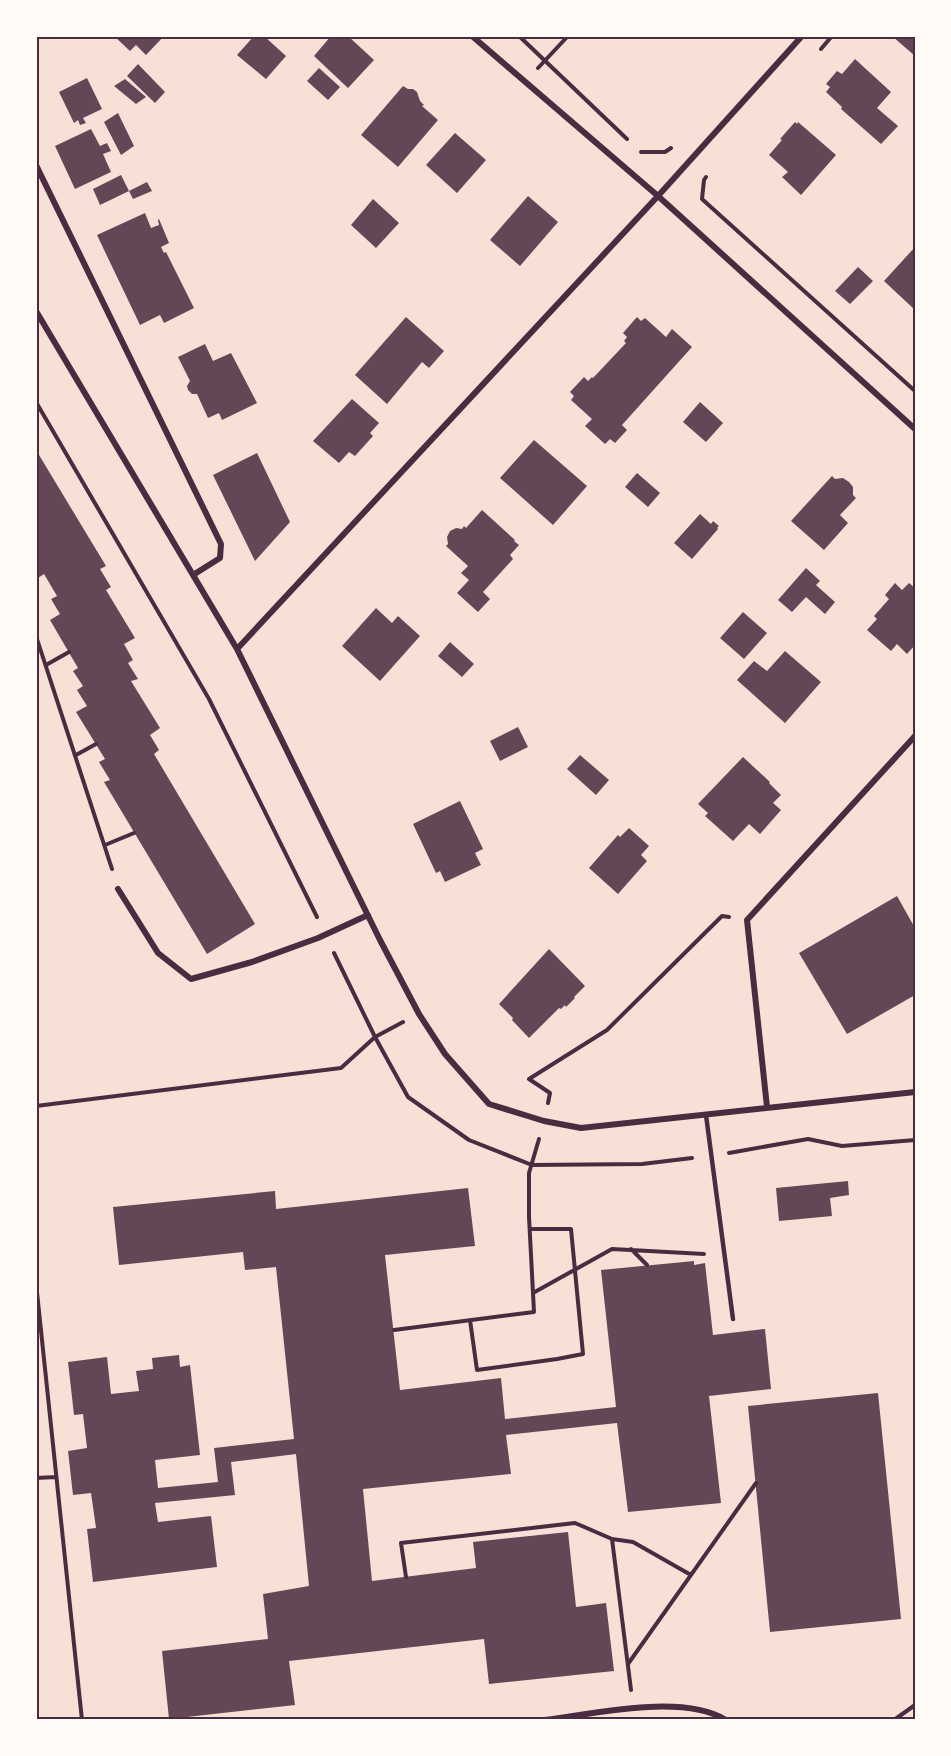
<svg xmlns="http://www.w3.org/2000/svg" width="951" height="1756" font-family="Figtree,sans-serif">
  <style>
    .building { fill: #644757 }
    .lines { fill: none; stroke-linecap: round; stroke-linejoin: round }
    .path { stroke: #4a2c40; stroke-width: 4 }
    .service { stroke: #4a2c40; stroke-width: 4.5 }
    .minor { stroke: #4a2c40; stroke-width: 6 }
    .neatline { fill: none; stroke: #4a2c40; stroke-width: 2 }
  </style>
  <rect width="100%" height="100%" fill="#f7e1d7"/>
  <!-- building -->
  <path class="building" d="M 114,36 L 164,36 L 146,55 L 136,45 L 130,51 Z
    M 254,36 L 264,36 L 286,56 L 266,79 L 237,55 Z
    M 331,36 L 348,36 L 374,60 L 348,88 L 314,56 Z
    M 892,36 L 915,36 L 915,56 Z
    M 855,59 L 891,92 L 877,108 L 898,126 L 881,144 L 841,109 L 842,107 L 826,92 L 830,87 L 826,84 L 837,71 L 842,74 Z
    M 138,64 L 165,92 L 155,103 L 127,76 Z
    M 319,68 L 340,87 L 328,100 L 307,81 Z
    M 87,78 L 102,109 L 83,118 L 86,123 L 80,125 L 78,120 L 74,123 L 59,92 Z
    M 125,79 L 146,97 L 136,104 L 114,86 Z
    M 403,86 L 408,89 L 413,89 L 417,92 L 420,101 L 424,105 L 422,106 L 438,120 L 398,167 L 361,135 Z
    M 118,113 L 134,146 L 121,155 L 104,122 Z
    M 795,122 L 797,124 L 798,122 L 836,155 L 801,195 L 782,177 L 788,172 L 769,155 L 782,140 L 780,139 Z
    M 91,129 L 100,146 L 107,143 L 111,151 L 103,154 L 111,172 L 75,189 L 55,146 Z
    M 455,133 L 486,160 L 457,193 L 426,165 Z
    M 121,175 L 129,191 L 100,205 L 93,189 Z
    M 147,182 L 152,191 L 133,199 L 129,191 Z
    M 528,196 L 558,222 L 520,266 L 490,240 Z
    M 373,199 L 399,223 L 376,248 L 351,225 Z
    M 145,213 L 151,228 L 159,225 L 158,220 L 159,219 L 169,243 L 161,247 L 164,253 L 166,252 L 194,308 L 164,323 L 160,315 L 140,325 L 97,235 Z
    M 915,247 L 915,310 L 884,281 Z
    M 858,267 L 873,281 L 850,304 L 835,291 Z
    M 406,317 L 444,351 L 429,368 L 422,362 L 387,404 L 355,375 Z
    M 637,317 L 641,321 L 645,318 L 666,337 L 672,329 L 692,347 L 622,425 L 627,430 L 615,443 L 610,439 L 605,444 L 585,426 L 592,419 L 571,400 L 574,396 L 570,392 L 584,377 L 588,381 L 592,377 L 593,378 L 626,343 L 624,341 L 627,337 L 623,333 Z
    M 205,344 L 213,361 L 231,353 L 257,403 L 222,420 L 219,413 L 208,418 L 197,394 L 192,394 L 188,390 L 187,386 L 190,381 L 178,357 Z
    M 352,399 L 379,423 L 370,433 L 373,436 L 355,456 L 349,452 L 339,463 L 313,441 Z
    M 700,402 L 723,423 L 706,442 L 683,422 Z
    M 534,440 L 587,486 L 553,525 L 500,478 Z
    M 36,450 L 106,566 L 100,569 L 111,587 L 106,590 L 135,638 L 124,644 L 133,660 L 128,663 L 138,679 L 131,681 L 160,728 L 150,735 L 159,750 L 154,754 L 255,924 L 207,954 L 104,782 L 110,780 L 99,762 L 105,759 L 76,712 L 87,706 L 77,690 L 83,686 L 73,671 L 78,668 L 50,620 L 60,614 L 51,599 L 57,596 L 44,574 L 38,578 L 36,574 Z
    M 257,453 L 290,522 L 255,561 L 213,475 Z
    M 637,473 L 660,493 L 648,507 L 625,487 Z
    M 832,476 L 835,479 L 843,478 L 849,482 L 853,487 L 853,495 L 856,498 L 840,515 L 848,523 L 824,550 L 791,521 Z
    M 482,510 L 515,540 L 514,541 L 519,545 L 510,555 L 513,559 L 483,592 L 490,599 L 478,612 L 457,593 L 469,580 L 461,573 L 468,566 L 446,546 L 448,544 L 447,537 L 450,531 L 456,528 L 462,529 L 464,526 L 466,528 Z
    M 700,514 L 711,524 L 713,521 L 719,526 L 717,528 L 718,529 L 692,559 L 674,543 Z
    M 806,568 L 820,581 L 816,585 L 835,602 L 825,614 L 806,597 L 792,612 L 778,600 Z
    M 895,583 L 902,590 L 909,583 L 915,588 L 915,645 L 907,654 L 897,644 L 891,651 L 867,630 L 877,619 L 874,616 L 889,599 L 885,595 Z
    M 376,608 L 392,623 L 398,616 L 420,636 L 380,681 L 342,646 Z
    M 743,612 L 767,633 L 744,659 L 720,638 Z
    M 450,642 L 474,664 L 462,677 L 438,656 Z
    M 785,651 L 821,682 L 785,723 L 737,680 L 754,661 L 767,671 Z
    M 518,727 L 528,747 L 500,761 L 490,741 Z
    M 580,755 L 609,780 L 596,795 L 567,769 Z
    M 743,757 L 770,782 L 769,783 L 781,795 L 773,803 L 781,810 L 760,834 L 749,824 L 733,841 L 705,816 L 708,813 L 698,804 Z
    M 460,801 L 483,849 L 475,853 L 481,865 L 445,882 L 440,871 L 436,873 L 413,824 Z
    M 629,828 L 649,846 L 641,855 L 647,861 L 618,894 L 589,868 L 618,835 L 620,837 Z
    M 897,896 L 915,928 L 915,995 L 847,1034 L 799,953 Z
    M 549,949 L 585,986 L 574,997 L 575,998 L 566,1007 L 565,1005 L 561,1009 L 559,1008 L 529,1038 L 512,1020 L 513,1018 L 499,1004 Z
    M 848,1181 L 849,1195 L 830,1198 L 832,1216 L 779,1221 L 776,1188 Z
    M 468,1188 L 475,1246 L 385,1255 L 400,1390 L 501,1378 L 505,1419 L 616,1407 L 601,1270 L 694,1261 L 694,1265 L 705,1263 L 713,1335 L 765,1329 L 771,1389 L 709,1396 L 721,1503 L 628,1512 L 617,1423 L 506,1435 L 511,1474 L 363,1489 L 372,1581 L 476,1568 L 473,1542 L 568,1532 L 576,1607 L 606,1603 L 614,1671 L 489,1684 L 484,1639 L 289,1661 L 295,1705 L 169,1719 L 162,1651 L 268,1639 L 263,1594 L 309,1586 L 296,1454 L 231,1462 L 235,1495 L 155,1503 L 158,1522 L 211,1516 L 217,1567 L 93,1582 L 87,1529 L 96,1528 L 91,1493 L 73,1495 L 68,1451 L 87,1448 L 83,1414 L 74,1415 L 68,1362 L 107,1357 L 111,1394 L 139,1391 L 136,1371 L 153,1369 L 152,1358 L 179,1355 L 180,1367 L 190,1365 L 200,1455 L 155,1460 L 158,1488 L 218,1482 L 214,1448 L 294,1439 L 276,1267 L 245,1270 L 243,1252 L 119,1265 L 113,1207 L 275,1191 L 276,1209 Z
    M 878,1393 L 901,1619 L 770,1632 L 748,1406 Z"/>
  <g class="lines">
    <!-- path -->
    <path class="path" d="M 519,36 L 627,139
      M 821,49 L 832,36
      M 538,68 L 568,36
      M 641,152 L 665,152 L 671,148
      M 706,177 L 704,180 L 702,199 L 915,391
      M 36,402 L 209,699 L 317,917
      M 36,636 L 112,869
      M 46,665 L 69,652
      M 76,755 L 96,744
      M 105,845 L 134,833
      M 334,953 L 375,1037 L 408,1097 L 469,1140 L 532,1165 L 642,1164 L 692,1158
      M 548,1103 L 550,1093 L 529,1079 L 607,1030 L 722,916 L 729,917
      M 36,1106 L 341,1068 L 375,1037 L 403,1022
      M 729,1153 L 808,1139 L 842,1146 L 915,1140
      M 631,1249 L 647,1265
      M 36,1283 L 82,1720
      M 533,1293 L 612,1249 L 704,1254
      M 470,1320 L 477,1370 L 557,1359 L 583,1354 L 571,1229 L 530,1229
      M 394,1330 L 534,1312 L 529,1217 L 529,1173 L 539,1139
      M 36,1478 L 56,1477
      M 612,1539 L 633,1542 L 691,1575
      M 406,1577 L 401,1543 L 575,1523 L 612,1539 L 631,1690
      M 628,1664 L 756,1483
      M 894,1720 L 915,1705"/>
    <!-- service -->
    <path class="service" d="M 706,1115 L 733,1319"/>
    <!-- minor -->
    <path class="minor" d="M 472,36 L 658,196 L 915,429
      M 36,165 L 221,544 L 220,558 L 193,575
      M 36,311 L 237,649 L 380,940 L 419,1014 L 445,1054 L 489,1104 L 544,1121 L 581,1128 L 915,1092
      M 237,649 L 658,196 L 802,36
      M 118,889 L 158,953 L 191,979 L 252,962 L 318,938 L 368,915
      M 767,1107 L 747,920 L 915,736
      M 544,1720 C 594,1714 682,1693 726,1720"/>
  </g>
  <!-- border -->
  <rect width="951" height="1756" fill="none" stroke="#fffaf5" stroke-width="75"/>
  <rect x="38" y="38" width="876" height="1680" class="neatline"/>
</svg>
